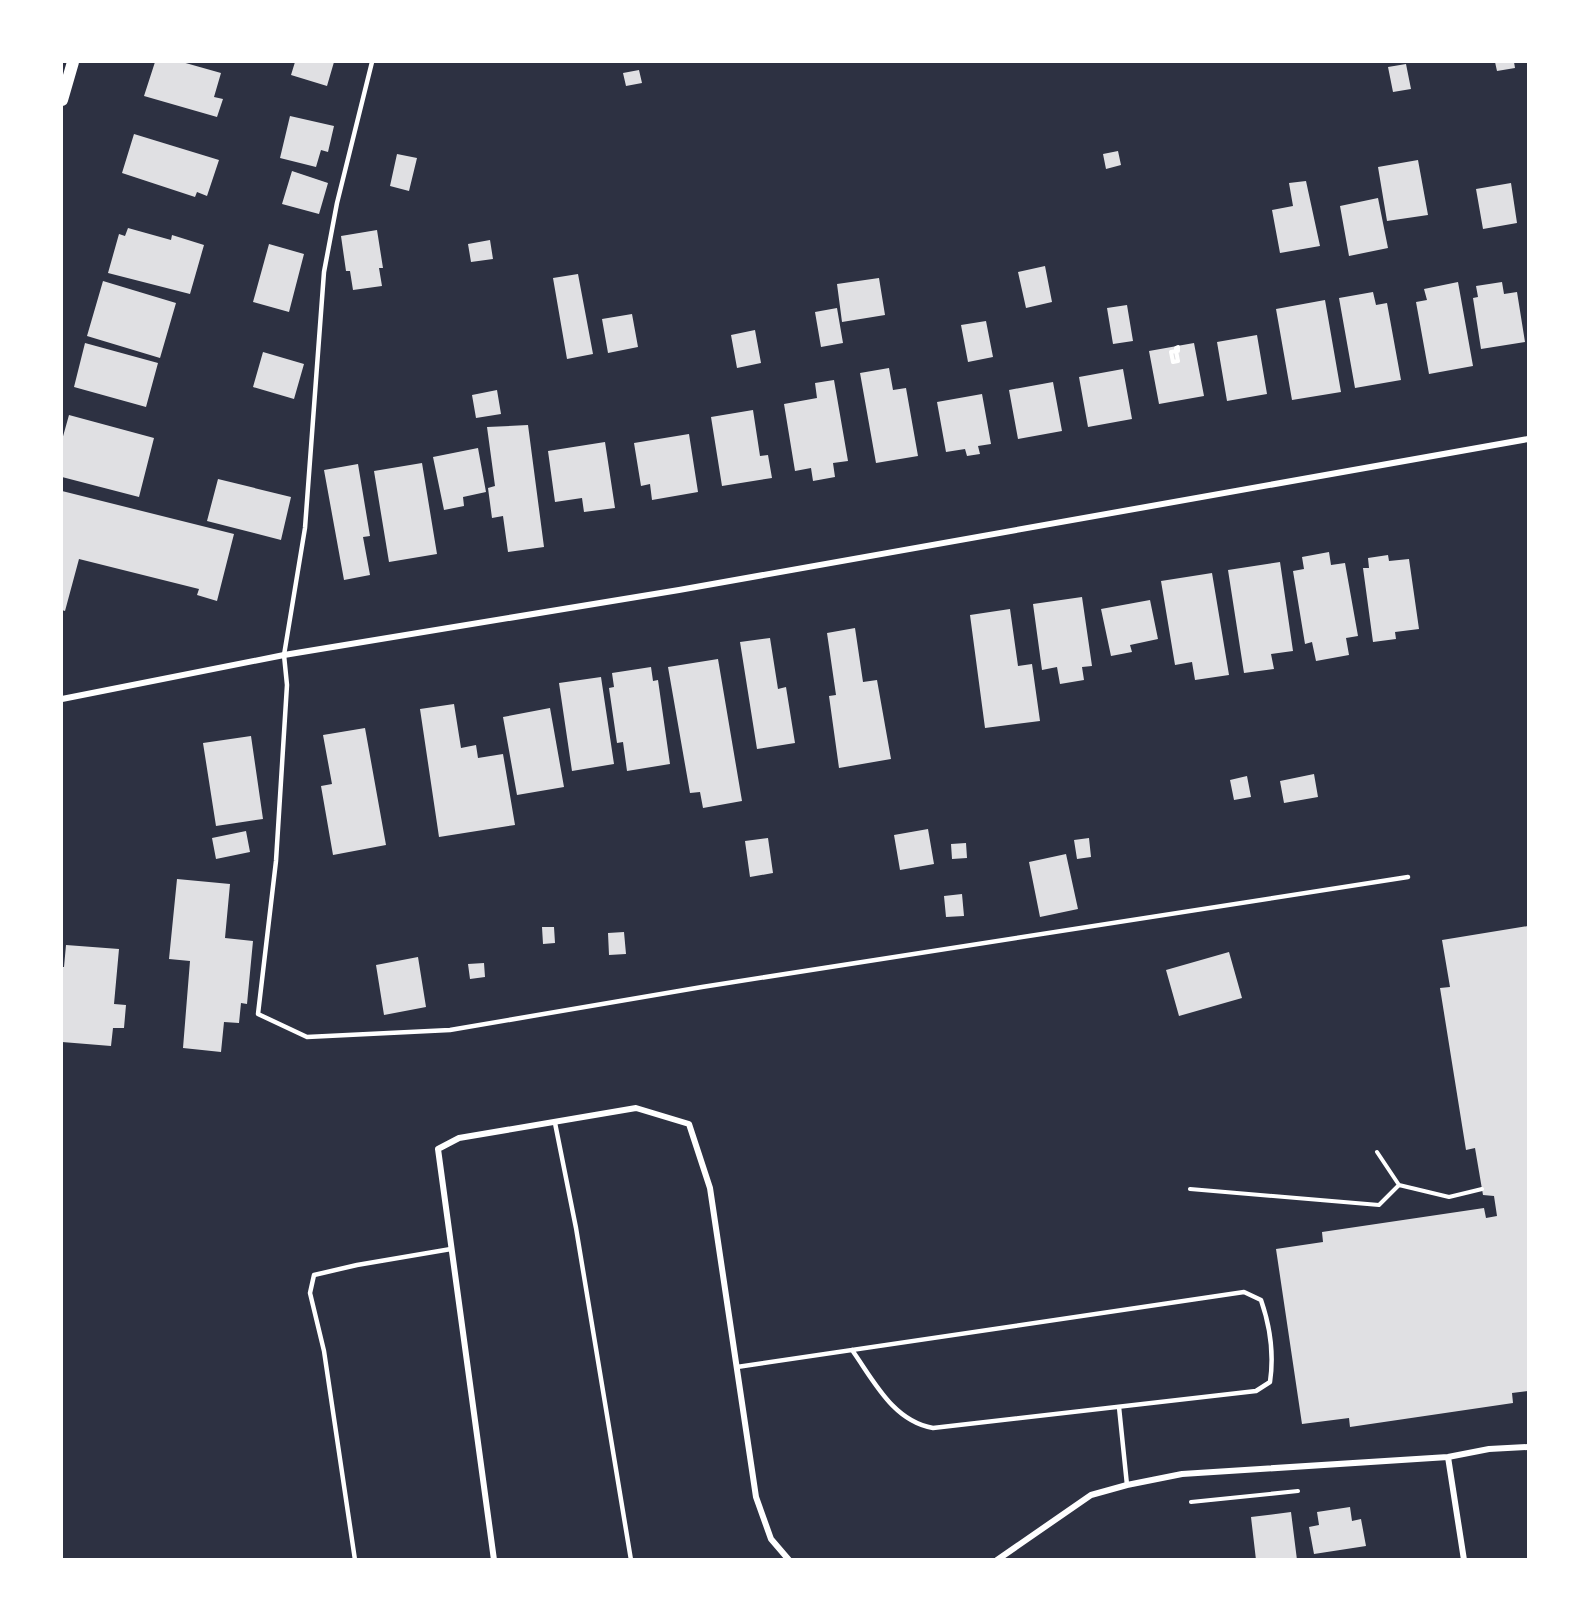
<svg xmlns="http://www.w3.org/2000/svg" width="1590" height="1621" font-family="Mulish,sans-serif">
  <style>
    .building { fill: #e0e0e3 }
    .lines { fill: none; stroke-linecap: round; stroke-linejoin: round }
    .path { stroke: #fff; stroke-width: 4 }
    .service { stroke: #fff; stroke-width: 4.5 }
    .minor { stroke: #fff; stroke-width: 6 }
    .secondary { stroke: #fff; stroke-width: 12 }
  </style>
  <rect width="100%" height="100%" fill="#2d3142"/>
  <!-- building -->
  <path class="building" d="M 155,62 L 182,62 L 221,73 L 214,97 L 223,99 L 217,117 L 144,96 Z
    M 295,62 L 334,62 L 327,86 L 291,75 Z
    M 1495,62 L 1514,62 L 1515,68 L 1497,71 Z
    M 1406,64 L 1411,89 L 1393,92 L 1388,67 Z
    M 639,70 L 642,83 L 626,86 L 623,73 Z
    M 290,116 L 334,126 L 328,152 L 321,150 L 316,167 L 280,158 Z
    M 134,134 L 219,160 L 207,196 L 197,192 L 195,197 L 122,173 Z
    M 1118,151 L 1121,165 L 1106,169 L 1103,154 Z
    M 397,154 L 417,158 L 409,191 L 390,186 Z
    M 1418,160 L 1428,215 L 1387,221 L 1378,167 Z
    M 292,171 L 328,183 L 319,214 L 282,204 Z
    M 1306,181 L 1320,246 L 1280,253 L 1272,210 L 1293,206 L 1289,183 Z
    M 1511,183 L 1517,223 L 1483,229 L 1476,189 Z
    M 1378,198 L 1388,248 L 1349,256 L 1340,206 Z
    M 128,228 L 171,240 L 172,235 L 204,245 L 190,294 L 108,273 L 119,234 L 125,236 Z
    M 377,230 L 383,268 L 379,268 L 382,286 L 353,290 L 350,271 L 346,271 L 341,236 Z
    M 490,240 L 493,259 L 471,262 L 468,244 Z
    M 269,244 L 304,254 L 289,312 L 253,302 Z
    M 1045,266 L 1052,302 L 1026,308 L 1018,272 Z
    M 578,274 L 593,354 L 567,359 L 553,278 Z
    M 879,278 L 885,315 L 842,322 L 837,284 Z
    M 103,281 L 176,303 L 160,358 L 87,336 Z
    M 1458,282 L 1473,366 L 1429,374 L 1416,302 L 1427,300 L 1424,289 Z
    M 1502,282 L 1504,294 L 1517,292 L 1525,342 L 1481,349 L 1473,298 L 1478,297 L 1476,286 Z
    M 1373,292 L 1376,305 L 1387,303 L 1401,380 L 1355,388 L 1339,298 Z
    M 1325,300 L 1341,392 L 1292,400 L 1276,309 Z
    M 1127,305 L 1133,341 L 1113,344 L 1107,308 Z
    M 837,308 L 843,343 L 821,347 L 815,312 Z
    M 632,314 L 638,347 L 608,353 L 602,319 Z
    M 986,321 L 993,357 L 968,362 L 961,325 Z
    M 755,330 L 761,363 L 737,368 L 731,335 Z
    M 1257,335 L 1267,394 L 1227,401 L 1217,342 Z
    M 85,343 L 158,363 L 146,407 L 74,387 Z
    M 1194,343 L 1204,396 L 1159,404 L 1149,351 Z
    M 263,352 L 304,364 L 294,399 L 253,387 Z
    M 889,368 L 893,390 L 906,388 L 918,456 L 876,463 L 860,373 Z
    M 1123,369 L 1132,419 L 1088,427 L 1079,377 Z
    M 834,380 L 848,461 L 833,463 L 835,477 L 813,481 L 811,468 L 795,471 L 784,404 L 817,398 L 815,383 Z
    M 1053,382 L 1062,431 L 1018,439 L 1009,390 Z
    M 497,390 L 501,414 L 476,418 L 472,395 Z
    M 982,394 L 991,444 L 978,446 L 980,454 L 967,456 L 965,449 L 946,452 L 937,402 Z
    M 753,410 L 760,456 L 768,455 L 772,478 L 722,486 L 711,417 Z
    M 69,415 L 154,438 L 139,497 L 62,477 L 62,440 Z
    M 528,425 L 544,547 L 508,552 L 503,516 L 492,518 L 488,488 L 495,486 L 487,427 Z
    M 689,434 L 698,492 L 652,500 L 650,484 L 641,486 L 634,443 Z
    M 605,442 L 615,508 L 584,512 L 582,498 L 555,502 L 548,451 Z
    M 478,448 L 486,492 L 463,497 L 464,506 L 444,510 L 433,457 Z
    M 422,463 L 437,554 L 389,562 L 374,471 Z
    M 358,464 L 370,536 L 363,537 L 370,575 L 344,580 L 324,470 Z
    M 218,479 L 291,497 L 281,540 L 207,521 Z
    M 62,491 L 234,534 L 217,601 L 197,595 L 199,589 L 79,559 L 65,611 L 62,610 Z
    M 1329,552 L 1331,565 L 1345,563 L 1358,636 L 1346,638 L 1349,655 L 1316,661 L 1312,642 L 1305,644 L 1293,571 L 1304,569 L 1302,557 Z
    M 1388,555 L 1389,561 L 1409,559 L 1419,629 L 1395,632 L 1396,639 L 1373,642 L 1363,568 L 1369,568 L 1368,558 Z
    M 1280,562 L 1293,651 L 1271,654 L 1274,669 L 1244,673 L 1228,570 Z
    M 1212,573 L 1229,675 L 1195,680 L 1192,662 L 1175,665 L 1161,581 Z
    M 1082,597 L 1092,666 L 1082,667 L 1084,680 L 1060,684 L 1057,667 L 1042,670 L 1033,604 Z
    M 1150,600 L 1158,639 L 1130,645 L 1132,652 L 1111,656 L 1101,609 Z
    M 1010,609 L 1018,666 L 1032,664 L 1040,721 L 985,728 L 970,615 Z
    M 855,628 L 863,682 L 877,680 L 891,759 L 839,768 L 829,696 L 836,695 L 827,633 Z
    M 770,638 L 778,689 L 786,687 L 795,743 L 757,749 L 740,642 Z
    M 718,659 L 742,801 L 703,808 L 700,792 L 690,793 L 668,667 Z
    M 651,667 L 653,681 L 658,680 L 670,764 L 627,771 L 623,742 L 617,743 L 609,688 L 614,687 L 612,673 Z
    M 601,677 L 614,764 L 572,771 L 559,683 Z
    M 454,704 L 461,748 L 476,745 L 478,758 L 503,754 L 515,825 L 439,837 L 420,709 Z
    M 550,708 L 564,787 L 517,795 L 503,717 Z
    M 365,728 L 386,845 L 333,855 L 321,786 L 332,784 L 323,735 Z
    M 251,736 L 263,819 L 216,826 L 203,743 Z
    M 1314,774 L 1318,797 L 1284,803 L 1280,781 Z
    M 1247,776 L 1251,797 L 1234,800 L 1230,780 Z
    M 928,829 L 934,864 L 900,870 L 894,835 Z
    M 246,831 L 250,852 L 216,859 L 212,838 Z
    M 768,838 L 773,873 L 750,877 L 745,841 Z
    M 1089,838 L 1091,857 L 1077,859 L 1074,840 Z
    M 966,843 L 967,858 L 952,859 L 951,844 Z
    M 1066,854 L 1078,909 L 1040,917 L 1029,862 Z
    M 177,879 L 230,884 L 225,938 L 253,941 L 247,1004 L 241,1003 L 239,1023 L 224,1022 L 221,1052 L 183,1048 L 190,961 L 169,959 Z
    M 962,894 L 964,916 L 946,917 L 944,896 Z
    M 1528,926 L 1528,1391 L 1512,1393 L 1513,1403 L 1350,1427 L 1349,1418 L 1302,1424 L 1276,1249 L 1323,1242 L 1322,1232 L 1484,1208 L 1486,1218 L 1497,1216 L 1494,1196 L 1483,1195 L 1475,1148 L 1466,1150 L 1440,988 L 1450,987 L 1442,940 Z
    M 542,927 L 554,927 L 555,943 L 543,944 Z
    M 624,932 L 626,954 L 609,955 L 608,933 Z
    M 66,945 L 119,949 L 114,1004 L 126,1005 L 124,1028 L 113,1028 L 111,1046 L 62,1042 L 62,967 L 64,967 Z
    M 1229,952 L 1242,998 L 1179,1016 L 1166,970 Z
    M 418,957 L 426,1007 L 384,1015 L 376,965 Z
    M 484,963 L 485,977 L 470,979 L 468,964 Z
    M 1350,1507 L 1352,1521 L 1361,1519 L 1366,1546 L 1314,1554 L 1309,1527 L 1319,1525 L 1317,1512 Z
    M 1291,1512 L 1297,1560 L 1256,1560 L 1251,1517 Z"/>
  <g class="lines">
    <!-- path -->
    <path class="path" d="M 1178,347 L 1178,351 L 1176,351 L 1176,348 Z
      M 1176,351 L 1178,361 L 1173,362 L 1171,352 Z
      M 1377,1152 L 1399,1185
      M 1190,1189 L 1379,1205 L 1399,1185 L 1449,1197 L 1482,1189
      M 1191,1502 L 1298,1491"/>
    <!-- service -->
    <path class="service" d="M 372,62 L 337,203 L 324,272 L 305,528 L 284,655 L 287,685 L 276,861 L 258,1014 L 307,1037 L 450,1030 L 702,987 L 1408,877
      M 555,1123 L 576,1228 L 631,1560
      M 737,1367 L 1244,1292 L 1261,1300 C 1270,1326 1274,1355 1270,1382 L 1256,1391 L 933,1428 C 893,1421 874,1381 852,1350
      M 1119,1407 L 1127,1485
      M 355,1560 L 324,1351 L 310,1293 L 314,1275 L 357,1265 L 451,1249"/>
    <!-- minor -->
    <path class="minor" d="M 62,699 L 284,655 L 679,590 L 1528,439
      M 1448,1457 L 1464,1560
      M 494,1560 L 438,1149 L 459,1138 L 636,1108 L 689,1124 L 710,1188 L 756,1497 L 771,1539 L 789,1560
      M 997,1560 L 1091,1495 L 1127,1485 L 1182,1474 L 1448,1457 L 1489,1449 L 1528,1447"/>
    <!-- secondary -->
    <path class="secondary" d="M 62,100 L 73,62"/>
  </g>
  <!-- border -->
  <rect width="1590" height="1621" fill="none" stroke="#ffffff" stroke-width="126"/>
</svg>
